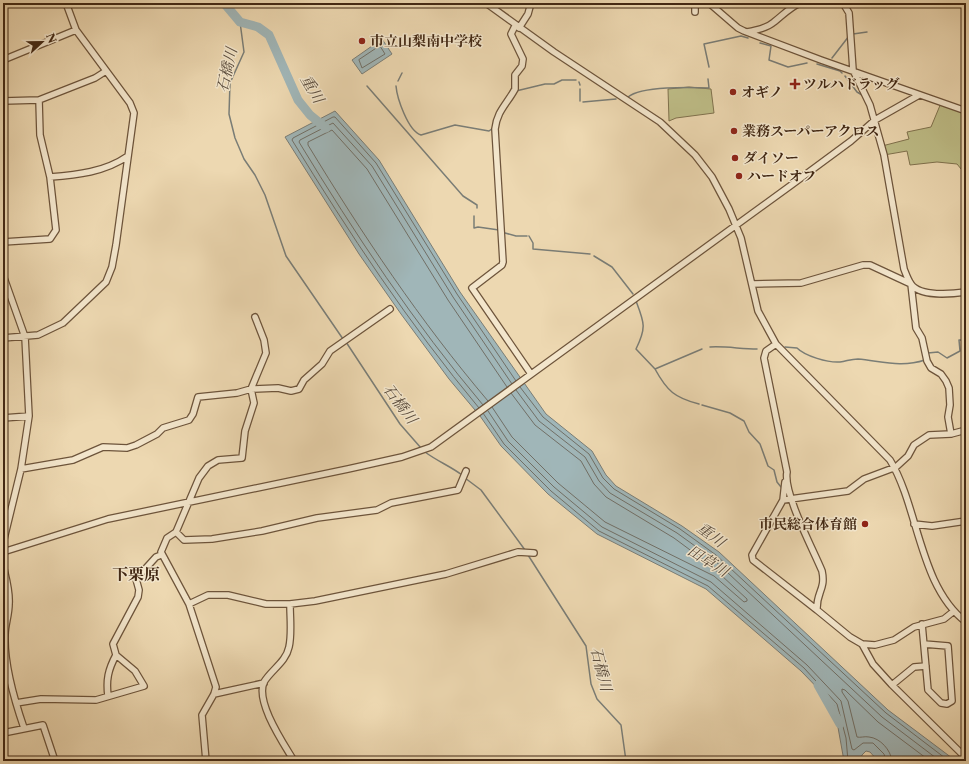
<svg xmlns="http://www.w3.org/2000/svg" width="969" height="764" font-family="'Libre Caslon Text','Noto Serif JP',serif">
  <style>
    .green { fill: #bebd87; stroke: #80724e }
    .water { fill: #a0b6b8; stroke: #7a7d76 }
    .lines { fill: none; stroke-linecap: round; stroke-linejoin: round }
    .shore { stroke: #716f66; stroke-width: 1 }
    .stream { stroke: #7a7d76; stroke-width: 1.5 }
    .river { stroke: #a0b6b8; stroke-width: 9 }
    .minor-casing { stroke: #6d543b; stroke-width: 8 }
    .minor { stroke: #f3e6cc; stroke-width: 5.5 }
    .poi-dot { fill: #8f2418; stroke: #f3e6cc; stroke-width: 1.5 }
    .labels { text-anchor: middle; stroke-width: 3; stroke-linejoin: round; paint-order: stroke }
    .poi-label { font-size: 14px; font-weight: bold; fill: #422814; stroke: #f3e6cc; text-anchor: start }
    .water-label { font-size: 15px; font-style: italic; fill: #5a4c3d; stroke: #f3e6cc }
    .quarter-label { font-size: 16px; font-weight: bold; fill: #422814; stroke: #f3e6cc }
  </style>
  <rect width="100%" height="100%" fill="#edd8b1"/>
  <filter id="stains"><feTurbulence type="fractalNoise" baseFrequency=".005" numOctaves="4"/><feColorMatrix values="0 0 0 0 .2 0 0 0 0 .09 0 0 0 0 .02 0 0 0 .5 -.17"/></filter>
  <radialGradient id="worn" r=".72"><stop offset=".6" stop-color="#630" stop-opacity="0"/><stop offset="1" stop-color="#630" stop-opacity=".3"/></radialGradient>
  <!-- green -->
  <path class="green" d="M 689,87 L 711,89 L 714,113 L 676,118 L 669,121 L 668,89 Z
    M 941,103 L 966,111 L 966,175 L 957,164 L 937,162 L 910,165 L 907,151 L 884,155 L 882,146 L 909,139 L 907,132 L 931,127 Z"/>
  <!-- water -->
  <path class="water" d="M 382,39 L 392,54 L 362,74 L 352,60 Z
    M 335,111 L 379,160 L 460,292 L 546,414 L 592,451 L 606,475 L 616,486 L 682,526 L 719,552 L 888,710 L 956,761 L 878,761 L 870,752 L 866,751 L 862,755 L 860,761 L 844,761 L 834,705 L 801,671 L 706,589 L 597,534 L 548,494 L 501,446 L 480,416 L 449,379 L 401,314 L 359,254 L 285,137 Z"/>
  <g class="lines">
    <!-- shore -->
    <path class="shore" d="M 380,46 L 385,54 L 362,68 L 359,60 Z
      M 520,387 L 543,417 L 589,454 L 603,478 L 614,489 L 680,529 L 716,555 L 886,713 L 949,761
      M 516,390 L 539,421 L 585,457 L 599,481 L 610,493 L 677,533 L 713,559 L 882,717 L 940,761
      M 488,401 C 420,321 362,234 308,145 L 308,142 L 332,130 L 367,169 L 448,300 L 507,387
      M 483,405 C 414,323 355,234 299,142 L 300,140 L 333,123 L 372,166 L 453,297 L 512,384
      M 492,407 L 512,437 L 558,483 L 605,522 L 714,576 L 744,602 L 747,601 L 747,599 L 709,564 L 674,538 L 606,497 L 594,484 L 581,461 L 535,425 L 511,393
      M 479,408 C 409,324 349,233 292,140 L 293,138 L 333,117 L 335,117 L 376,163 L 457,294 L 516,381
      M 488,411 L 508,441 L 554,487 L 602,527 L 711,582 L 807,665 L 841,701 L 852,749 L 854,750 L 863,743 L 873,743 L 884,754 L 886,761
      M 483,413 L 504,444 L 551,491 L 599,531 L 708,586 L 804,668 L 837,704 L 846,738 L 848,761
      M 892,761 C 891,750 880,738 869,737 C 865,736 860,738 857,737 L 848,701 L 842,692 L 842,689 L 845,690 L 878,722 L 930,761"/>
    <!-- stream -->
    <path class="stream" d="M 240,22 L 244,52 L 230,83 L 229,114 L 235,138 L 244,159 L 255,175 L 265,195 L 286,256 L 343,339
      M 853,34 L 867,32
      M 760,43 L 771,46 L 769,60 L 788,67 L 807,63
      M 832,58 L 849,36
      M 817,64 L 840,71 L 842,73
      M 709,67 L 704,44 L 741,36 L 748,38
      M 845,76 L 857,92 L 862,95
      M 398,81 L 402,73
      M 579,82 L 580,85
      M 367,86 L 463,196 L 477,205 L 477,208
      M 396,86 C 397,98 408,131 421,135 L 455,125 L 489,131 L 493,128
      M 580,89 L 580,101
      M 516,91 L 545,84 L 554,84 L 562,80 L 576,80
      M 628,97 C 641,86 691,87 709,88 L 708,79
      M 583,102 L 616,99
      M 474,216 L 474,228 L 478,227 L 499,230
      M 505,233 L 516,236 L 527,236
      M 529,236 L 533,243 L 533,249 L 590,254
      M 594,256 L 612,267 L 633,294
      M 636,301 C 644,322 647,327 636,349 L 655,369 L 702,349
      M 346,342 L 400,424 L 421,448
      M 710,347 C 726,346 741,349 757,349
      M 785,347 L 797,348 C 805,356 828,363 840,362 C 847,361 851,359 858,359 C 881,361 901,368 925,360
      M 928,353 L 938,352 L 947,358 L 960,351 L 959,340 L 966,340
      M 655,369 C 667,391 675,398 699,404
      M 702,405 L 730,413 L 744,421 L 749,432 L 760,444 L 768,466 L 774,470 L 777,482 L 781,487
      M 425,452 C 437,461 450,466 462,475
      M 465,478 L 481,490 L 525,550
      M 528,555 L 586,646 L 591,684 L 597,699 L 621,725 L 626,761"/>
    <!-- river -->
    <path class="river" d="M 224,3 L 240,22 L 258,27 L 269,35 L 298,100 L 310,115 L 326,128
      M 818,685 L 840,724"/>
    <defs>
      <path id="minor" d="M 486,3 L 554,52 L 660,122 L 695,155 L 712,177 L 729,209 L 741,238 L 758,311 L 776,344 L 766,351 L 764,358 L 787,472 C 783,493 813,549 822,571 C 826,590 816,592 817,610 L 850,637 L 862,644 L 875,645 L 894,640 L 914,627 L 944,619 L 954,611
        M 709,3 L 738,28 L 744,31 L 821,60 L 966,111
        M 843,3 L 849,13 L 853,70 L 870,105 L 884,155 L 904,269 C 906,274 908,280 911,284 C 920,297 952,294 966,292
        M 695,12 L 695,3
        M 515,26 L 511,34 L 523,59 L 522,66 L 515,75 L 515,89 C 507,104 497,111 495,129 L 503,262 L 502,265 L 472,288 L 531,374
        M 519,28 L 528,14 L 531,3
        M 747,32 C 757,30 767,28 774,22 C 783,15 789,8 800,3
        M 3,60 L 76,30
        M 3,101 L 39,100 L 95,78 L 106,71
        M 50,177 C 77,175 105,172 128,156
        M 3,242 L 50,239 L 56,230 L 50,177 L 40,135 L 39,100
        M 3,275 L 25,337 L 29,416 L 21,469 L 3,543
        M 752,284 L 801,283 L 863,265 L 870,265 L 911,284 L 916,328 L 922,338 L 927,361 L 931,368 L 941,374 L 946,381 L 949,388 L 950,405 L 948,417 L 951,434
        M 3,338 L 38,335 L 63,323 L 106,282 L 112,267 L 116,245 L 134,113 L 130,103 L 76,30 L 66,3
        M 776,344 L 890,460 C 919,508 919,586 966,622
        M 3,418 L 29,416
        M 21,469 L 73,460 L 103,447 L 127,448 L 136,445 L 157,434 L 163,428 L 189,420 L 193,414 L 198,397 L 237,393 L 251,389 L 278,388 L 291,391 L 299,389 L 304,380 L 322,364 L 330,351 L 390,309
        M 785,482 L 783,500 L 752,555 L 753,560 L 817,610
        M 783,500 L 848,491 L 864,479 L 896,467 L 908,456 L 914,445 L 929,435 L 951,434 L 966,430
        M 914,524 L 932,526 L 966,521
        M 176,532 L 184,540 L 212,539 L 262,531 L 317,518 L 377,510 L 391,503 L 458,490 L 466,471
        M 3,552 L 108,519 L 348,469 L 402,457 L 431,447 L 790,186 L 851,141 L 875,120 L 919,95
        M 3,565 C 6,578 10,591 9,604 C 9,615 5,625 5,635 C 4,663 15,702 24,728
        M 189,604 L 208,595 L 228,595 L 266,604 L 290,604 L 315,601 L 446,574 L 518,552 L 534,553
        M 290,604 C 290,618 292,634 289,647 C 286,662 271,670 264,682 C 255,702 284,744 294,761
        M 922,624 L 928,690 L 941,703 L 947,704 L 952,701 L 948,646 L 924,644
        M 862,644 L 873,664 L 892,685 L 966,758
        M 892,685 L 914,667 L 926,666
        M 214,694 L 264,683
        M 108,696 C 106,680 108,670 116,655
        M 16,703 L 41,699 L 96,700 L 144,686 L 135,671 L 116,655 L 113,644 L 138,597 L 139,590 L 136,579 L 156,557 L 161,555
        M 3,733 L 43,725 L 55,761
        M 206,761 L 202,715 L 214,694 L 216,687 L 189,604 L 161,552 L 167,538 L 176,532 L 199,478 L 208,466 L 218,460 L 242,458 L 245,431 L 254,403 L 251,389 L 266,353 L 264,340 L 255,317"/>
    </defs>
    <!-- minor casing -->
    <use href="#minor" class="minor-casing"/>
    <!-- minor -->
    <use href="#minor" class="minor"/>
  </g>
  <!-- markers -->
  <g class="poi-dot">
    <circle cx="362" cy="41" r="4"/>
    <path d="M793 78h4v4h4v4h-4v4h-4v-4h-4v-4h4z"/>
    <circle cx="733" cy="92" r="4"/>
    <circle cx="734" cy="131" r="4"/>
    <circle cx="735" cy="158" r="4"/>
    <circle cx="739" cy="176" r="4"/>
    <circle cx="865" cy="524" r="4"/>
  </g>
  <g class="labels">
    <!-- poi labels -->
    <g class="poi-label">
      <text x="370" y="46">市立山梨南中学校</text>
      <text x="803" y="89">ツルハドラッグ</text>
      <text x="741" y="97">オギノ</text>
      <text x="742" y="136">業務スーパーアクロス</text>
      <text x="743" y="163">ダイソー</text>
      <text x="747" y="181">ハードオフ</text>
      <text x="857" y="529" text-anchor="end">市民総合体育館</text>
    </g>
    <!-- water labels -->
    <g class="water-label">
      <text transform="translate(227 70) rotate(-77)" y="5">石橋川</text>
      <text transform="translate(312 89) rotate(59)" y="5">重川</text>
      <text transform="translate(400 404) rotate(53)" y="5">石橋川</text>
      <text transform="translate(711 535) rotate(37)" y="5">重川</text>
      <text transform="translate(708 561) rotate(32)" y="5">田草川</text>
      <text transform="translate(601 669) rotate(76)" y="5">石橋川</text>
    </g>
    <!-- quarter labels -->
    <g class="quarter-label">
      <text x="136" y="580">下栗原</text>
    </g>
  </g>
  <!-- margin -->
  <rect width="969" height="764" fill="none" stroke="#edd8b1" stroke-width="16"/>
  <rect x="4" y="4" width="961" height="756" fill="none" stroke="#422814" stroke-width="2"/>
  <rect x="8" y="8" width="953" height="748" fill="none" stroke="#422814"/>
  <!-- north arrow -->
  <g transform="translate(42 42) rotate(68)" stroke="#f3e6cc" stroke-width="3" paint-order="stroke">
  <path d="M0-3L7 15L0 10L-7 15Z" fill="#422814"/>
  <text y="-6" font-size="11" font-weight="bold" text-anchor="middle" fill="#422814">N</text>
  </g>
  <rect width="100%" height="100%" filter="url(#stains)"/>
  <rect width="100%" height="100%" fill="url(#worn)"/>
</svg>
